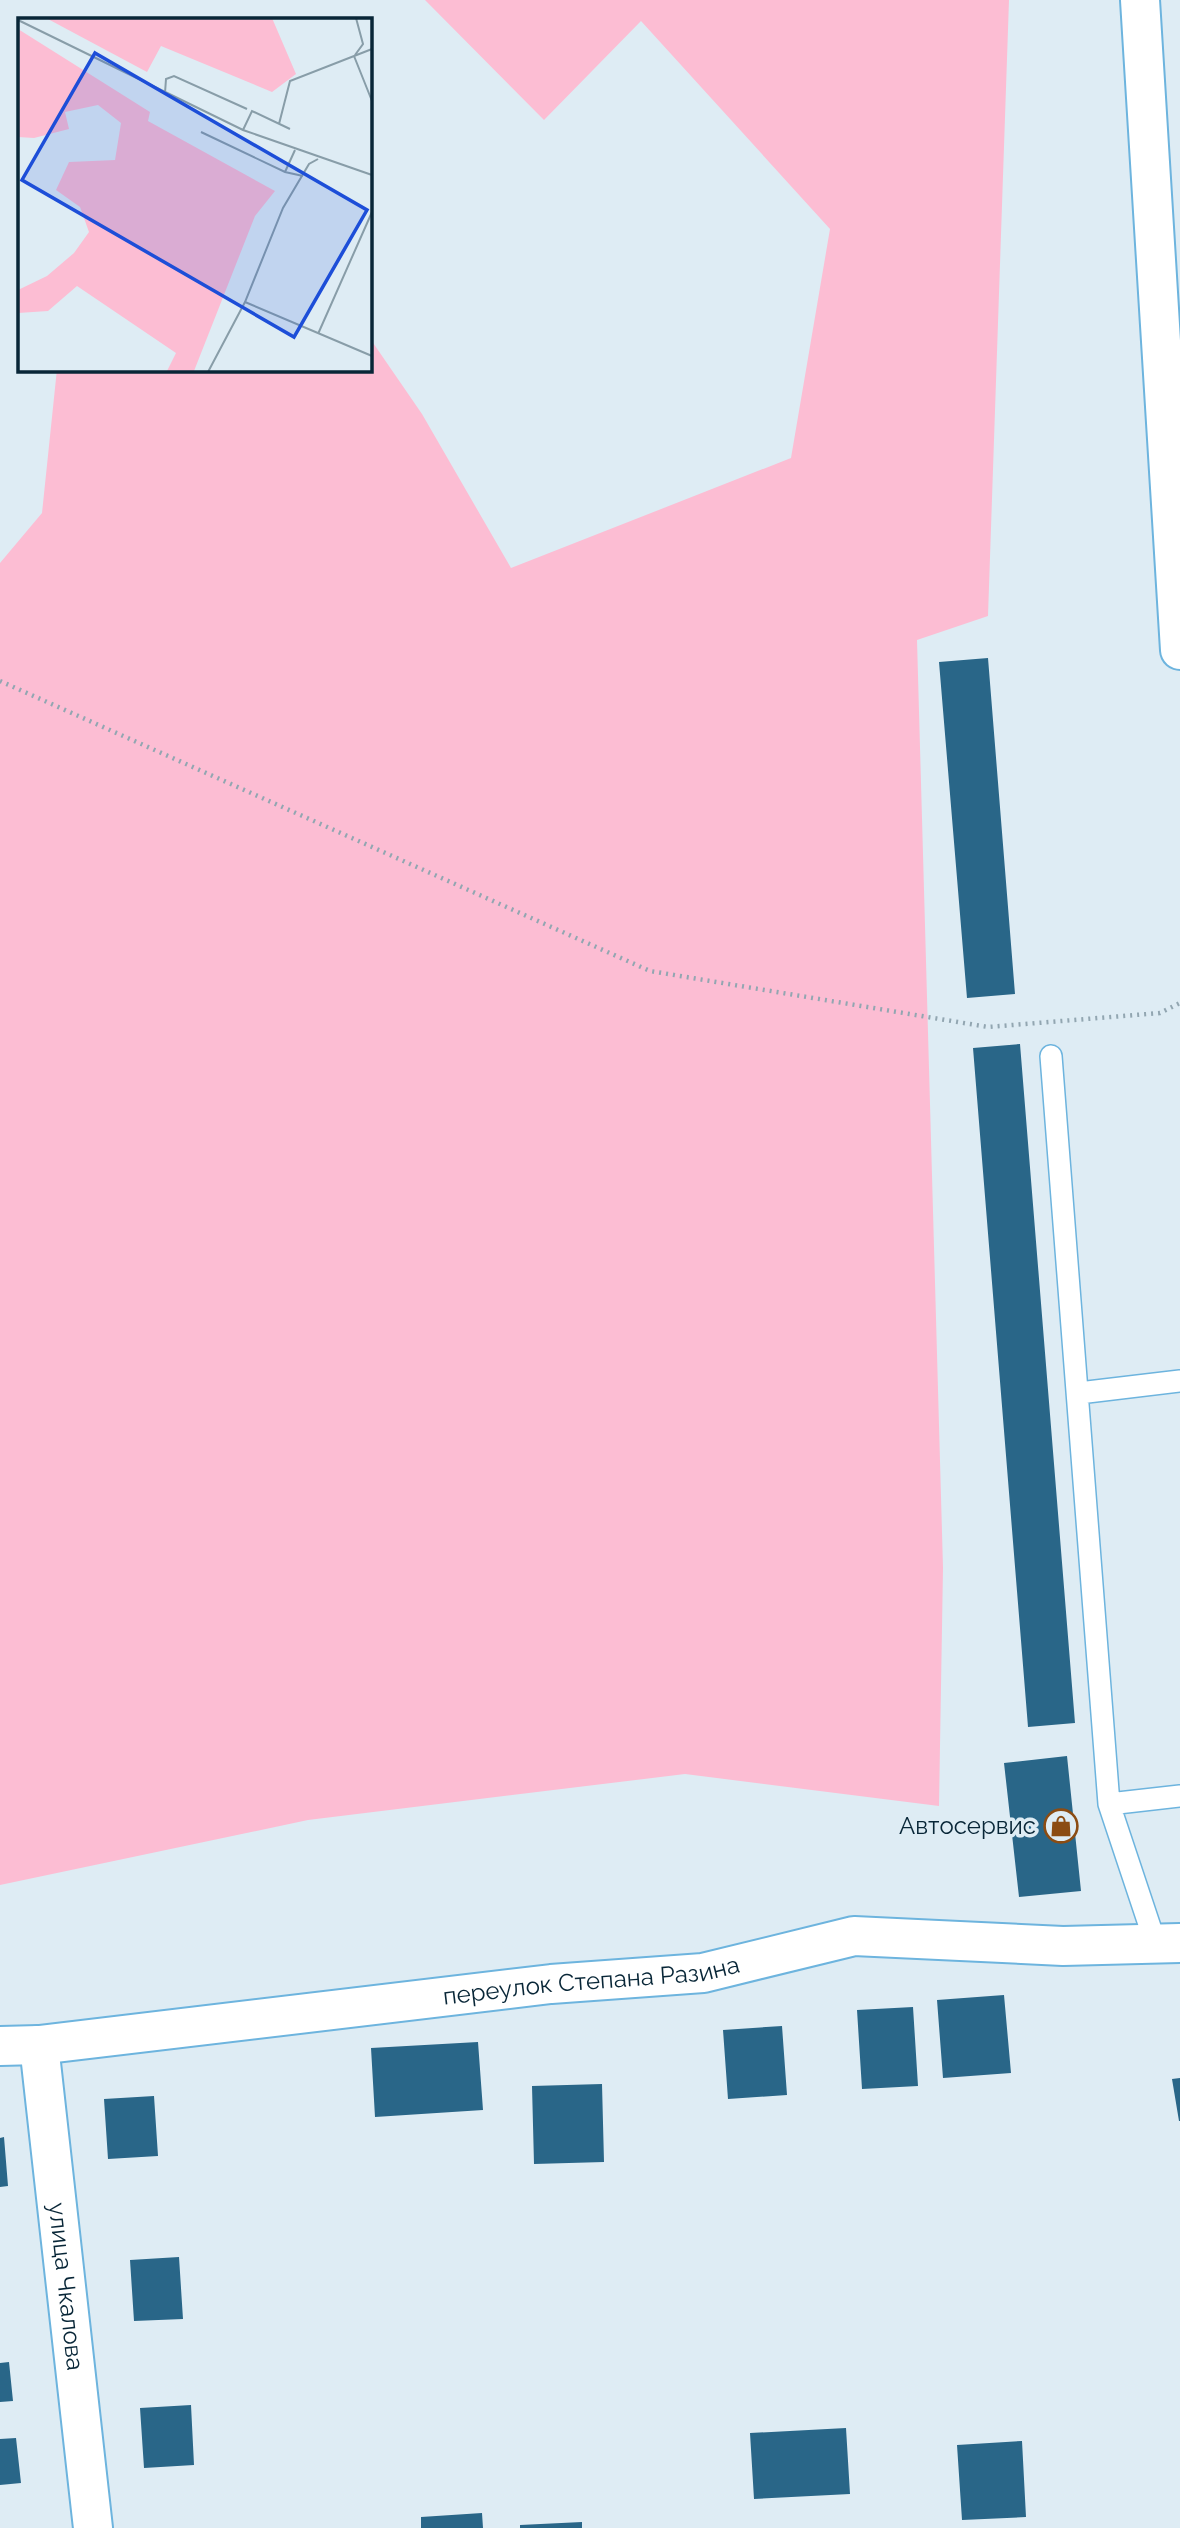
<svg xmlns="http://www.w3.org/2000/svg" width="1180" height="2528" font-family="Raleway,sans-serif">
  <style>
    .green { fill: #fcbdd3 }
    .building { fill: #296688 }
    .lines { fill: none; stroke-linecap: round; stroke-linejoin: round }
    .service-casing { stroke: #6db4de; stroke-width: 24 }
    .minor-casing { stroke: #6db4de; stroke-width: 42 }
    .path { stroke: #92a6b1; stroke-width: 4.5; stroke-dasharray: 2 5; stroke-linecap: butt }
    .service { stroke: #fff; stroke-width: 21 }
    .minor { stroke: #fff; stroke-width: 38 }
    .labels { text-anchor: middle; stroke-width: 7; stroke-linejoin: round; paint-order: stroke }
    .poi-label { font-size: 24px; fill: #082637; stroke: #deecf4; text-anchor: end }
    .street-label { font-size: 24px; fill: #082637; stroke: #deecf4 }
    .inset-road { fill: none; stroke: #889da8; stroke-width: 2 }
    .view { fill: #1d4ed8; fill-opacity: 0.15; stroke: #1d4ed8; stroke-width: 3.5 }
    .inset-edge { fill: none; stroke: #082637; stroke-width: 3.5 }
  </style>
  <rect width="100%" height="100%" fill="#deecf4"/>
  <!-- green -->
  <path class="green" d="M 425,0 L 1009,0 L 988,616 L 917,640 L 943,1568 L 939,1806 L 685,1774 L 308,1820 L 0,1885 L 0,563 L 42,513 L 57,369 L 369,369 L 369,337 L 422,414 L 511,568 L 791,458 L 830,229 L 641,21 L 544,120 Z"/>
  <!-- building -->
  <path class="building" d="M 988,658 L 1015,994 L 967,998 L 939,662 Z
    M 1020,1044 L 1075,1723 L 1028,1727 L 973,1048 Z
    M 1067,1756 L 1081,1891 L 1019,1897 L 1004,1763 Z
    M 1004,1995 L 1011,2073 L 943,2078 L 937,2000 Z
    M 913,2007 L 918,2086 L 862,2089 L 857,2010 Z
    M 782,2026 L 787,2095 L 728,2099 L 723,2030 Z
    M 478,2042 L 483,2110 L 375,2117 L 371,2048 Z
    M 1180,2078 L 1180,2121 L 1179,2121 L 1172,2079 Z
    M 602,2084 L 604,2162 L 534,2164 L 532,2086 Z
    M 154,2096 L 158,2156 L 108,2159 L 104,2099 Z
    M 4,2137 L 8,2186 L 0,2187 L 0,2138 Z
    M 179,2257 L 183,2319 L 134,2321 L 130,2260 Z
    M 9,2362 L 13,2401 L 0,2402 L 0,2363 Z
    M 191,2405 L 194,2465 L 144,2468 L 140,2408 Z
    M 846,2428 L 850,2494 L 754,2499 L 750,2433 Z
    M 16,2438 L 21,2483 L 0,2485 L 0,2439 Z
    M 1022,2441 L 1026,2517 L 962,2520 L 957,2445 Z
    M 482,2513 L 483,2528 L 421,2528 L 421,2517 Z
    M 582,2522 L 582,2528 L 520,2528 L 520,2525 Z"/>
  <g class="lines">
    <defs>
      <path id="service" d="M 1051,1056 L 1109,1804 L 1156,1945
        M 1079,1393 L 1180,1381
        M 1109,1804 L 1180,1796"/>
      <g id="minor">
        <path d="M 1140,0 L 1180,650"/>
        <path id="s1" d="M 39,2045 L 93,2528"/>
        <path id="s2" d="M 0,2046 L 39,2045 L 551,1984 L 703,1973 L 854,1936 L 1063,1946 L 1180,1943"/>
      </g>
    </defs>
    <!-- service casing -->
    <use href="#service" class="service-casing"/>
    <!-- minor casing -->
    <use href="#minor" class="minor-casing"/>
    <!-- path -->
    <path class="path" d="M 0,681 L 650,971 L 988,1027 L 1160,1013 L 1180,1003"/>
    <!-- service -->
    <use href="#service" class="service"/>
    <!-- minor -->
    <use href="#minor" class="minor"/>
  </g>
  <!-- icons -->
  <defs>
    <symbol id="shop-ring" viewBox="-11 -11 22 22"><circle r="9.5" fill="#deecf4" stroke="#8b4c13" stroke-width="1.5"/><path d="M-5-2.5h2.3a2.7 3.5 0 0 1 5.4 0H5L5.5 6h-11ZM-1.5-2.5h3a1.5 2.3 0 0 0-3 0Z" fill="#8b4c13"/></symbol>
  </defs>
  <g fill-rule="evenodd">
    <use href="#shop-ring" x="1042" y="1807" width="38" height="38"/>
  </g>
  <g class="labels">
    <!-- poi labels -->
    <g class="poi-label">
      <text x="1036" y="1834">Автосервис</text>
    </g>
    <!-- street labels -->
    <g class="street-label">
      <text dy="8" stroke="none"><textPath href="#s2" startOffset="595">переулок Степана Разина</textPath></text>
      <text dy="8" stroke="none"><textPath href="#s1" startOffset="243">улица Чкалова</textPath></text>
    </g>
  </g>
  <!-- overview -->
  <g transform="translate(18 18)">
    <rect width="354" height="354" fill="#deecf4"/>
    <path d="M 28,0 L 254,0 L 278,56 L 254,74 L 143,28 L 129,54 ZM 0,11 L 132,94 L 130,103 L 257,173 L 237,198 L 176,353 L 149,353 L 158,335 L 59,268 L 30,293 L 0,295 L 0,272 L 29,258 L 56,235 L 71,214 L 62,189 L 38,172 L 51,144 L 97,142 L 103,105 L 80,87 L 47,94 L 51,111 L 16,120 L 0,119 Z" fill="#fcbdd3"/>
    <path class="inset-road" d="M 0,2 L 225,112 L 354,157M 337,37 L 345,26 L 338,0M 336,38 L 354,83M 147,75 L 148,61 L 156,58 L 229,91M 261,106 L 272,63 L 354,31M 225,112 L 234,93 L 272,111M 183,114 L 267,154 L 285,158M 267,154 L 277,132M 227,284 L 354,338M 300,316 L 354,194M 190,354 L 227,284 L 265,190 L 291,146 L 300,141"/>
    <path class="view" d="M 77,35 L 349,192 L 276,319 L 4,162 Z"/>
    <rect width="354" height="354" class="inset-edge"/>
  </g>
</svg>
